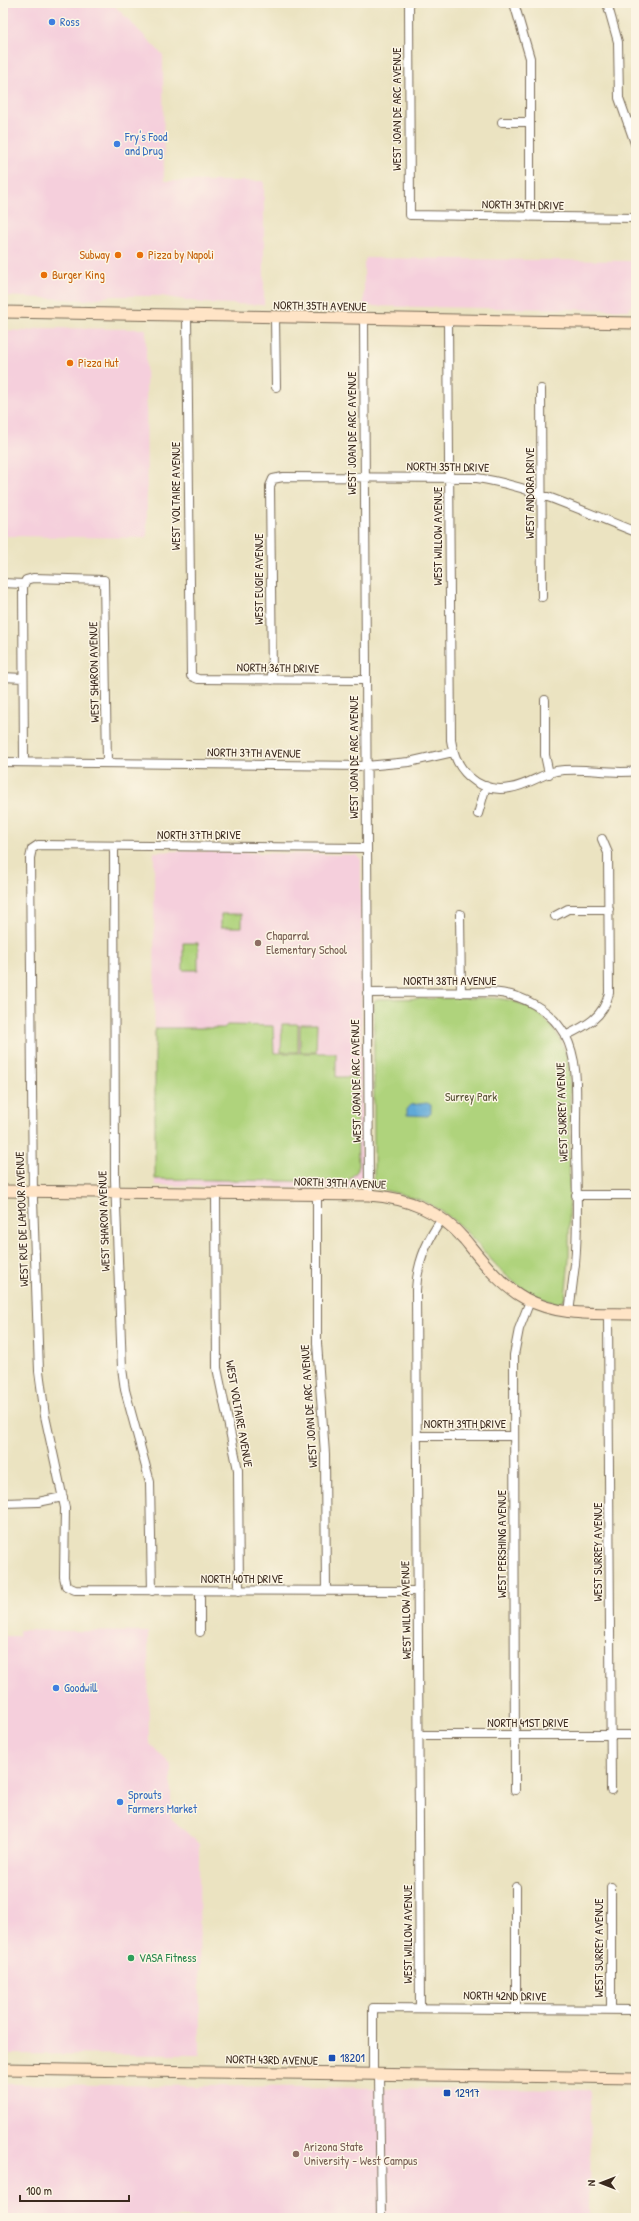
<svg xmlns="http://www.w3.org/2000/svg" width="639" height="2221" font-family="'Patrick Hand',sans-serif">
  <style>
    .built { fill: #f5cfdc }
    .green { fill: #afd37c; stroke: #757e4d }
    .water { fill: #60a9d8; stroke: #4e6a7b }
    .lines { fill: none; stroke-linecap: round; stroke-linejoin: round }
    .street-casing { stroke: #796b57; stroke-width: 10 }
    .secondary-casing { stroke: #796b57; stroke-width: 13 }
    .street { stroke: #fff; stroke-width: 8 }
    .secondary { stroke: #ffe4c6; stroke-width: 11 }
    .shop-dot { fill: #3f7fe0; stroke: #fcf5e5; stroke-width: 1.5 }
    .food-dot { fill: #e8710a; stroke: #fcf5e5; stroke-width: 1.5 }
    .education-dot { fill: #8d6e63; stroke: #fcf5e5; stroke-width: 1.5 }
    .leisure-dot { fill: #2e9e5b; stroke: #fcf5e5; stroke-width: 1.5 }
    .transit-dot { fill: #1a4fb4; stroke: #fcf5e5; stroke-width: 1.5 }
    .labels { text-anchor: middle; stroke-width: 3; stroke-linejoin: round; paint-order: stroke }
    .shop-label { font-size: 12px; fill: #366cbe; stroke: #fcf5e5; text-anchor: start }
    .street-label { font-size: 12px; fill: #3b2a1e; stroke: #fcf5e5 }
    .food-label { font-size: 12px; fill: #c56008; stroke: #fcf5e5; text-anchor: start }
    .education-label { font-size: 12px; fill: #785e54; stroke: #fcf5e5; text-anchor: start }
    .park-label { font-size: 12px; fill: #585436; stroke: #fcf5e5 }
    .leisure-label { font-size: 12px; fill: #27864d; stroke: #fcf5e5; text-anchor: start }
    .transit-label { font-size: 12px; fill: #164399; stroke: #fcf5e5; text-anchor: start }
  </style>
  <rect width="100%" height="100%" fill="#fcf5e5"/>
  <filter id="ink" filterUnits="userSpaceOnUse"><feTurbulence type="fractalNoise" baseFrequency=".025" numOctaves="2"/><feDisplacementMap in="SourceGraphic" scale="8" xChannelSelector="R" yChannelSelector="G"/><feConvolveMatrix kernelMatrix="1 2 1 2 8 2 1 2 1" color-interpolation-filters="sRGB"/></filter>
  <filter id="wash" filterUnits="userSpaceOnUse"><feTurbulence type="fractalNoise" baseFrequency=".012" numOctaves="4" result="noise"/><feDisplacementMap in="SourceGraphic" scale="16" xChannelSelector="R" yChannelSelector="G"/><feGaussianBlur stdDeviation="0.9" result="paint"/><feColorMatrix in="noise" values="0 0 0 0 0 0 0 0 0 0 0 0 0 0 0 0 0 1.4 0 .05"/><feComposite in="paint" operator="in"/></filter>
  <g filter="url(#wash)">
    <rect width="100%" height="100%" fill="#ebe3c1"/>
    <!-- built -->
    <path class="built" d="M 3,3 L 112,3 L 163,55 L 164,181 L 264,181 L 264,305 L 203,303 L 161,296 L 111,296 L 85,300 L 3,296 Z
      M 366,258 L 633,261 L 633,304 L 629,310 L 626,310 L 364,306 L 364,263 Z
      M 41,328 L 146,329 L 147,538 L 3,536 L 3,330 L 25,331 Z
      M 177,851 L 356,855 L 361,859 L 362,1183 L 360,1186 L 317,1189 L 155,1185 L 154,852 Z
      M 19,1630 L 148,1632 L 149,1743 L 171,1765 L 171,1818 L 199,1844 L 200,2055 L 3,2054 L 3,1636 L 19,1636 Z
      M 3,2084 L 590,2090 L 589,2218 L 3,2218 Z"/>
    <!-- green -->
    <path class="green" d="M 221,914 L 242,914 L 242,927 L 221,927 Z
      M 183,943 L 198,943 L 198,970 L 183,970 Z
      M 492,998 C 537,1000 563,1029 570,1071 L 569,1260 L 565,1298 L 559,1304 C 495,1286 492,1247 444,1213 C 423,1197 401,1195 376,1188 L 374,1183 L 374,1001 L 378,999 Z
      M 282,1024 L 298,1024 L 298,1052 L 281,1052 Z
      M 300,1024 L 317,1024 L 316,1052 L 300,1052 Z
      M 227,1025 L 273,1026 L 274,1053 L 336,1053 L 336,1077 L 357,1077 L 358,1170 L 347,1182 L 155,1179 L 155,1028 L 224,1028 Z"/>
    <!-- water -->
    <path class="water" d="M 427,1103 L 431,1105 L 431,1112 L 428,1116 L 407,1115 L 407,1108 L 410,1105 Z"/>
  </g>
  <g filter="url(#ink)">
    <g class="lines">
      <defs>
        <path id="street" d="M 409,3 L 410,215 L 636,218
          M 514,3 L 530,58 L 530,217
          M 607,3 L 618,42 L 619,98 L 636,146
          M 502,122 L 530,122
          M 628,124 L 636,121
          M 187,317 L 191,676 L 198,679 L 365,680
          M 275,318 L 276,387
          M 364,320 L 369,1195
          M 448,320 L 451,740 C 455,769 477,794 510,788 C 526,786 540,775 556,771 C 582,766 610,775 636,771
          M 541,389 L 542,597
          M 3,583 L 24,584
          M 3,677 L 23,678
          M 272,680 L 270,486 L 273,479 L 283,477 L 477,478 C 532,486 584,512 636,532
          M 545,700 L 545,755 L 549,774
          M 3,762 L 366,766 L 409,762 L 453,752
          M 24,762 L 23,587 L 26,580 L 33,578 L 104,580 L 107,763
          M 478,814 L 486,786
          M 114,847 L 115,1179 L 122,1368 L 125,1390 L 150,1482 L 152,1591
          M 366,848 L 38,845 L 32,849 L 30,858 L 33,1200 L 39,1371 L 45,1416 L 65,1508 L 64,1577 L 66,1586 L 75,1590 L 418,1591
          M 460,914 L 461,993
          M 555,916 L 568,909 L 609,909
          M 367,993 L 492,992 C 522,994 550,1009 565,1035 C 581,1064 575,1105 576,1137 C 576,1179 579,1222 575,1264 C 573,1280 571,1297 569,1313
          M 565,1036 C 586,1026 604,1017 609,993 L 608,853 L 602,839
          M 216,1194 L 217,1368 L 238,1470 L 239,1591
          M 317,1194 L 317,1343 L 325,1454 L 326,1591
          M 576,1195 L 636,1195
          M 608,1313 L 611,1790
          M 417,1436 L 513,1436
          M 3,1503 L 38,1502 L 63,1497
          M 200,1591 L 200,1632
          M 419,1735 L 636,1735
          M 515,1790 L 514,1355 L 519,1329 L 530,1301
          M 611,1887 L 611,2010
          M 420,2008 L 416,1290 C 417,1263 426,1241 442,1219
          M 516,2009 L 516,1887
          M 373,2075 L 373,2008 L 636,2010
          M 379,2075 L 381,2218"/>
        <path id="secondary" d="M 3,312 L 636,323
          M 3,1191 L 369,1195 C 407,1198 439,1210 465,1240 C 483,1262 500,1285 526,1299 C 560,1317 599,1313 636,1314
          M 3,2069 L 636,2078"/>
      </defs>
      <!-- street casing -->
      <use href="#street" class="street-casing"/>
      <!-- secondary casing -->
      <use href="#secondary" class="secondary-casing"/>
      <!-- street -->
      <use href="#street" class="street"/>
      <!-- secondary -->
      <use href="#secondary" class="secondary"/>
    </g>
  </g>
  <!-- markers -->
  <g class="shop-dot">
    <circle cx="52" cy="22" r="4"/>
    <circle cx="117" cy="144" r="4"/>
    <circle cx="56" cy="1688" r="4"/>
    <circle cx="120" cy="1802" r="4"/>
  </g>
  <g class="food-dot">
    <circle cx="118" cy="255" r="4"/>
    <circle cx="140" cy="255" r="4"/>
    <circle cx="44" cy="275" r="4"/>
    <circle cx="70" cy="363" r="4"/>
  </g>
  <g class="education-dot">
    <circle cx="258" cy="943" r="4"/>
    <circle cx="296" cy="2154" r="4"/>
  </g>
  <circle class="leisure-dot" cx="131" cy="1958" r="4"/>
  <g class="transit-dot">
    <rect x="328" y="2054" width="8" height="8" rx="2"/>
    <rect x="443" y="2089" width="8" height="8" rx="2"/>
  </g>
  <g class="labels">
    <!-- shop labels -->
    <g class="shop-label">
      <text x="60" y="26">Ross</text>
      <text x="125" y="141">Fry's Food<tspan x="125" dy="14">and Drug</tspan></text>
      <text x="64" y="1692">Goodwill</text>
      <text x="128" y="1799">Sprouts<tspan x="128" dy="14">Farmers Market</tspan></text>
    </g>
    <!-- street labels -->
    <g class="street-label">
      <text transform="translate(397 109) rotate(-90)" y="4">WEST JOAN DE ARC AVENUE</text>
      <text transform="translate(523 205) rotate(1)" y="4">NORTH 34TH DRIVE</text>
      <text transform="translate(320 306) rotate(1)" y="4">NORTH 35TH AVENUE</text>
      <text transform="translate(352 433) rotate(-90)" y="4">WEST JOAN DE ARC AVENUE</text>
      <text transform="translate(448 467) rotate(1)" y="4">NORTH 35TH DRIVE</text>
      <text transform="translate(530 493) rotate(-90)" y="4">WEST ANDORA DRIVE</text>
      <text transform="translate(176 496) rotate(-90)" y="4">WEST VOLTAIRE AVENUE</text>
      <text transform="translate(438 536) rotate(-90)" y="4">WEST WILLOW AVENUE</text>
      <text transform="translate(259 579) rotate(-90)" y="4">WEST EUGIE AVENUE</text>
      <text transform="translate(278 668) rotate(1)" y="4">NORTH 36TH DRIVE</text>
      <text transform="translate(94 672) rotate(-91)" y="4">WEST SHARON AVENUE</text>
      <text transform="translate(254 753) rotate(1)" y="4">NORTH 37TH AVENUE</text>
      <text transform="translate(354 757) rotate(-90)" y="4">WEST JOAN DE ARC AVENUE</text>
      <text x="199" y="839">NORTH 37TH DRIVE</text>
      <text x="450" y="985">NORTH 38TH AVENUE</text>
      <text transform="translate(356 1081) rotate(-91)" y="4">WEST JOAN DE ARC AVENUE</text>
      <text transform="translate(562 1112) rotate(-92)" y="4">WEST SURREY AVENUE</text>
      <text transform="translate(340 1183) rotate(2)" y="4">NORTH 39TH AVENUE</text>
      <text transform="translate(22 1219) rotate(-92)" y="4">WEST RUE DE LAMOUR AVENUE</text>
      <text transform="translate(104 1221) rotate(-92)" y="4">WEST SHARON AVENUE</text>
      <text transform="translate(309 1406) rotate(-94)" y="4">WEST JOAN DE ARC AVENUE</text>
      <text transform="translate(239 1414) rotate(80)" y="4">WEST VOLTAIRE AVENUE</text>
      <text x="465" y="1428">NORTH 39TH DRIVE</text>
      <text transform="translate(502 1544) rotate(-90)" y="4">WEST PERSHING AVENUE</text>
      <text transform="translate(598 1552) rotate(-90)" y="4">WEST SURREY AVENUE</text>
      <text x="242" y="1583">NORTH 40TH DRIVE</text>
      <text transform="translate(406 1610) rotate(-91)" y="4">WEST WILLOW AVENUE</text>
      <text x="528" y="1727">NORTH 41ST DRIVE</text>
      <text transform="translate(408 1934) rotate(-90)" y="4">WEST WILLOW AVENUE</text>
      <text transform="translate(599 1948) rotate(-90)" y="4">WEST SURREY AVENUE</text>
      <text transform="translate(505 1996) rotate(1)" y="4">NORTH 42ND DRIVE</text>
      <text transform="translate(272 2060) rotate(1)" y="4">NORTH 43RD AVENUE</text>
    </g>
    <!-- food labels -->
    <g class="food-label">
      <text x="110" y="259" text-anchor="end">Subway</text>
      <text x="148" y="259">Pizza by Napoli</text>
      <text x="52" y="279">Burger King</text>
      <text x="78" y="367">Pizza Hut</text>
    </g>
    <!-- education labels -->
    <g class="education-label">
      <text x="266" y="940">Chaparral<tspan x="266" dy="14">Elementary School</tspan></text>
      <text x="304" y="2151">Arizona State<tspan x="304" dy="14">University - West Campus</tspan></text>
    </g>
    <!-- park labels -->
    <g class="park-label">
      <text x="471" y="1101">Surrey Park</text>
    </g>
    <!-- leisure labels -->
    <g class="leisure-label">
      <text x="139" y="1962">VASA Fitness</text>
    </g>
    <!-- transit labels -->
    <g class="transit-label">
      <text x="340" y="2062">18201</text>
      <text x="455" y="2097">12917</text>
    </g>
  </g>
  <!-- margin -->
  <rect width="639" height="2221" fill="none" stroke="#fcf5e5" stroke-width="16"/>
  <!-- north arrow -->
  <g transform="translate(601 2183) rotate(270)" stroke="#fcf5e5" stroke-width="3" paint-order="stroke">
  <path d="M0-3L7 15L0 10L-7 15Z" fill="#3b2a1e"/>
  <text y="-6" font-size="11" font-weight="bold" text-anchor="middle" fill="#3b2a1e">N</text>
  </g>
  <!-- scale -->
  <path d="M20 2195v6h109v-6" fill="none" stroke="#3b2a1e" stroke-width="2"/>
  <text x="26" y="2195" font-size="12" fill="#3b2a1e" stroke="#fcf5e5" stroke-width="3" paint-order="stroke">100 m</text>
</svg>
